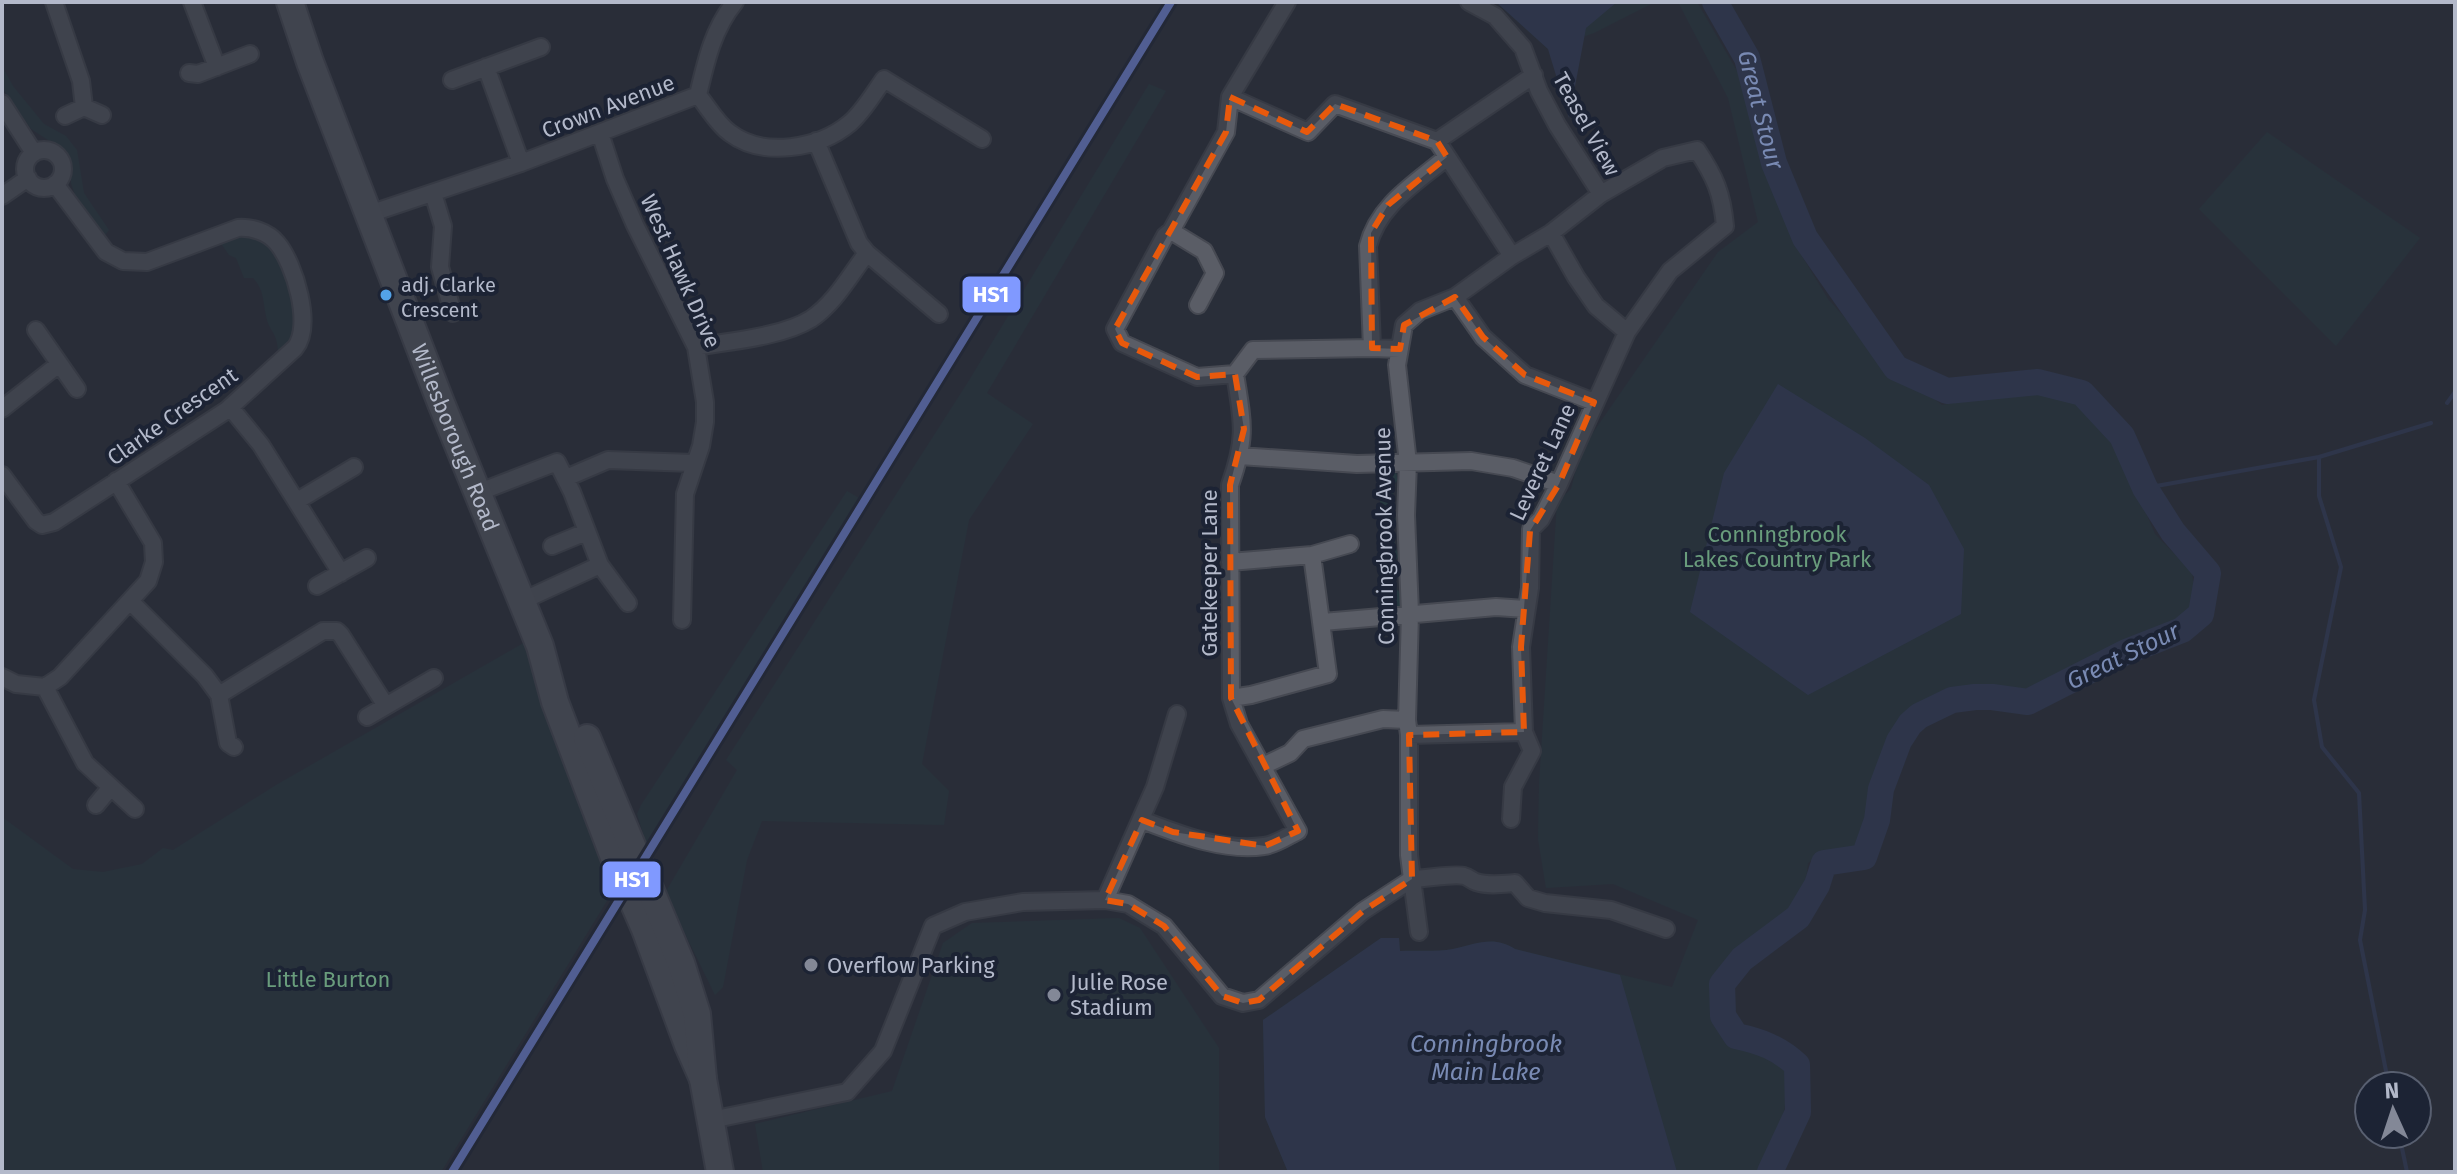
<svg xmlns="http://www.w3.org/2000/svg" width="2457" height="1174" font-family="'Fira Sans',sans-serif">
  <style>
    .green { fill: #26383f }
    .water { fill: #333f61 }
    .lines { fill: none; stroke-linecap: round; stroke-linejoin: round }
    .stream { stroke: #333f61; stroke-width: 4 }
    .river { stroke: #333f61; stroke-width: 26 }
    .street-casing { stroke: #464952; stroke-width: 20 }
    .primary-casing { stroke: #474b55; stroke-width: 30 }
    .street { stroke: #5a5d66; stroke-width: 16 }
    .primary { stroke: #5c5f68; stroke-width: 26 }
    .rail-1-casing { stroke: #1c2334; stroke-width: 14 }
    .rail-1 { stroke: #8099ff; stroke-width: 8 }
    .marked { fill: none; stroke: #e8590c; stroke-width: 6; stroke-dasharray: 16 10; stroke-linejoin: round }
    .bus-dot { fill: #53a3e8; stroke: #1c2334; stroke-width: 3 }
    .poi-dot { fill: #838897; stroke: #1c2334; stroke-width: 3 }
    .labels { text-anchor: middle; stroke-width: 8; stroke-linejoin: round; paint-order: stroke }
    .bus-label { font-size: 20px; fill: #b3b9ca; stroke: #1c2334; text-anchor: start }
    .street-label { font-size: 22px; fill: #b3b9ca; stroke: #1c2334 }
    .park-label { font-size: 22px; fill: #699c7c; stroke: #1c2334 }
    .poi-label { font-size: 22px; fill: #b3b9ca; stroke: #1c2334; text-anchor: start }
    .water-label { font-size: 24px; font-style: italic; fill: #798ab3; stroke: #1c2334 }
    .line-badge { stroke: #1c2334; stroke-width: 3 }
    .badge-label { font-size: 22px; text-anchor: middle; font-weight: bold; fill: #fff }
  </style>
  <rect width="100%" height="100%" fill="#292e39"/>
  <!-- green -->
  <path class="green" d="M 1496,2 L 1655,2 L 1594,33 L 1548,49 Z
    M 1678,2 L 1697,2 L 1748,90 L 1794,243 L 1828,299 L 1882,359 L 1942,405 L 1996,396 L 2050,394 L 2086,407 L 2111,432 L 2155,534 L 2192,572 L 2196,606 L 2183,616 L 2036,689 L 1950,691 L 1914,709 L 1898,731 L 1873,800 L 1869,828 L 1862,843 L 1847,854 L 1818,855 L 1808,863 L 1803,902 L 1740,950 L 1720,972 L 1718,1021 L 1745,1048 L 1777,1056 L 1791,1073 L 1782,1121 L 1762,1172 L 1288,1172 L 1265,1117 L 1263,1020 L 1381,938 L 1399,938 L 1400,951 C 1417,950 1436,952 1453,949 C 1477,944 1493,935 1515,949 L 1672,987 L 1698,920 L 1613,884 L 1546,888 L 1538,839 L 1539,784 L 1557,502 L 1571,489 L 1581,450 L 1718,252 L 1758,222 L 1728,98 Z
    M 2,66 L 13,86 L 44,124 L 66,136 L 77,150 L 84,193 L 109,230 L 102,239 L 79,207 L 71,183 L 70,160 L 65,151 L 31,129 L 2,88 Z
    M 1149,84 L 1166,91 L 987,393 L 1033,424 L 969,520 L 922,764 L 949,791 L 944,825 L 762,821 L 747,860 L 723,987 L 715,995 L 665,893 L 737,770 L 726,760 L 968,382 Z
    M 2267,132 L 2420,238 L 2336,346 L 2199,209 Z
    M 246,235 C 255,237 262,239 269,246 C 286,264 306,319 292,341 C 290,346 282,350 278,353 C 278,332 269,332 266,316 C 263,302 264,289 253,278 L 244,278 L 236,258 L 229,255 L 220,242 Z
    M 1383,468 L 1395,469 L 1398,480 L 1393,485 L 1394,514 L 1379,514 Z
    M 847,491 L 859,498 L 646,843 L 637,814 L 641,805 Z
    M 1397,519 C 1388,530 1396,546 1399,557 L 1394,561 L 1395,587 L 1401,594 L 1400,609 L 1392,611 C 1391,580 1374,550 1379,520 Z
    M 527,641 L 570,784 L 587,819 L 613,891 L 441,1172 L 2,1172 L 2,817 L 73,869 L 103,872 L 142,864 L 163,848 L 173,850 L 276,785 Z
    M 1119,918 L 1140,928 L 1219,1048 L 1219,1172 L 763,1172 L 755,1124 L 892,1091 L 943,943 L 972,923 Z"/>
  <!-- water -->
  <path class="water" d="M 1496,2 L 1617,2 L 1586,28 L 1569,118 L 1548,49 Z
    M 1778,384 L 1865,438 L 1929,485 L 1964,549 L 1961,614 L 1808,695 L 1690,612 L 1724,473 Z
    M 1381,938 L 1399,938 L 1400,951 C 1417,950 1436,952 1453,949 C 1477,944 1493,935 1515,949 L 1620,975 L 1677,1172 L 1288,1172 L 1265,1117 L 1263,1020 Z"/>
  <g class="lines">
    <!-- stream -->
    <path class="stream" d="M 2447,403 L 2455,392
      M 2319,457 L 2431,423
      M 2145,488 L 2319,457 L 2319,496 L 2341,567 L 2314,700 L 2322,747 L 2359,793 L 2365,910 L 2360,940 L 2389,1086
      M 2399,1134 L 2407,1172"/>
    <!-- river -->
    <path class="river" id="s1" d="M 1715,2 L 1747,58 L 1774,163 L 1805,238 L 1896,368 L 1947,391 L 2038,382 L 2082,393 L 2122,436 L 2145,488 L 2173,532 L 2208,573 L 2201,614 L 2182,630 L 2126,652 L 2028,702 L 1992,697 L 1975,697 L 1952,700 L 1919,716 L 1910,724 L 1899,741 L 1881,789 L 1877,820 L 1864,857 L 1824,863 L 1817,885 L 1798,917 L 1742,959 L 1722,984 L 1723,1016 L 1736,1036 C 1760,1041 1779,1048 1797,1065 L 1798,1112 L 1770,1172"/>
    <defs>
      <path id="street" d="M 54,2 L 81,81 L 84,107
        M 192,2 L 217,67
        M 1469,2 L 1495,16 L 1523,48 L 1539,91 L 1557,125 L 1601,194
        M 486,67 L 521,163
        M 189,73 L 198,74 L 250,54
        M 452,80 L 541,47
        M 698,95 C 708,107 717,124 730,133 C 763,158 819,149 850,123 C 863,112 874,93 884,79 L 982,139
        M 698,95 C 706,61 713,29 735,2
        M 1230,97 L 1308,132 L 1335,104 L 1437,141 L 1512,256
        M 2,103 L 34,153
        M 65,116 L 84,107 L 102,115
        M 600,133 L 615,179 L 635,225 L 696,347 L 705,402 L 705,422 L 701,446 L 685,494 L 682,620
        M 1437,141 L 1534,75
        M25 169a19 19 0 1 1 38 0a19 19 0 1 1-38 0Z
        M 433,193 L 443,226 L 440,267 L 453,313
        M 2,196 L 28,178
        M 369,214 L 521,163 L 698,95
        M 1171,231 L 1204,251 L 1215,273 L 1198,305
        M 1551,233 L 1576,277 L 1596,306 L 1627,332
        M 867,253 L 939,314
        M 1455,297 L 1483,337 L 1525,375 L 1594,402
        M 36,330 L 77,389
        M 696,347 C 729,341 782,337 811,319 C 835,303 850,275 867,253 L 859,243 L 816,141
        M 1400,349 L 1372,348 L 1368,246 C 1378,205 1416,183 1447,157
        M 1235,374 L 1197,377 L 1122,343 L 1115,329 L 1165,236 L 1171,231 L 1226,132 L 1230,97 L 1287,2
        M 1235,374 L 1253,350 L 1372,348
        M 230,407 L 261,445 L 341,573
        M 2,409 L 59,364
        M 1240,456 L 1357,464 L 1471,461 L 1513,468 L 1559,484
        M 2,475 L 36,521 L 42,525 L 54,522 L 227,410 L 295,348 C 313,326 295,264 277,243 C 268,232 252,227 238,228 L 147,262 L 123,261 L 106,252 L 55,184
        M 566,478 L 608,460 L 693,463
        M 477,493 L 557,462 L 572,492 L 600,565 L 628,603
        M 297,501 L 354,467
        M 552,546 L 586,532
        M 1312,555 L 1350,544
        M 1230,562 L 1312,555 L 1328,674 L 1251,695 L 1231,698
        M 317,586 L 367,558
        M 522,601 L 600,565
        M 131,602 L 205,676 L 219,695 L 228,743 L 234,747
        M 1323,622 L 1496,607 L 1526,609
        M 2,677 L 16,684 L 45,687 L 60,677 L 148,581 L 154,562 L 153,543 L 116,481
        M 45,687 L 85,763 L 135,809
        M 219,695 L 323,631 L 337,631 L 341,635 L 386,706
        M 367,717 L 434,678
        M 1409,735 L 1524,732
        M 1263,766 L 1290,753 L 1303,739 L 1383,719 L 1407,720
        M 96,805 L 111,787
        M 1142,820 C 1179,834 1223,852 1264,846 C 1275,845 1288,836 1298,831 L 1239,724 L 1231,698 L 1230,485 C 1247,437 1243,423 1235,374
        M 1105,900 L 1155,787 L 1177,714
        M 1419,932 L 1412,879 C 1426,879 1454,873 1464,876 C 1469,877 1472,881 1476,882 C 1488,886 1503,884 1515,883 L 1528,898 L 1545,903 L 1611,910 L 1666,929
        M 711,1120 L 847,1092 L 883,1051 L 933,926 L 965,912 L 1023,902 L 1105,900 L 1128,904 L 1164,926 L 1222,996 L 1243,1003 L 1259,1000 L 1363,911 L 1412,879 L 1409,855 L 1409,735 L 1407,720 L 1410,613 L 1406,515 L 1408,463 L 1397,365 L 1404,325 L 1420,311 L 1455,297 L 1512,256 L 1551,233 L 1601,194 L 1663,158 L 1697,150 C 1715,177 1722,193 1725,226 L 1670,271 L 1627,332 L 1559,484 L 1541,519 L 1531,529 L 1530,588 L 1521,647 L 1524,732 L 1532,751 L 1513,787 L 1511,819"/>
      <g id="primary">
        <path id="s2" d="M 290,2 L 310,62 L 441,403 L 540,646 L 555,702 L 615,860 L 645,929 L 688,1045 L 703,1079"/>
        <path d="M 587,738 L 681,963 L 697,1014 L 703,1079 L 720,1172"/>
      </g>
    </defs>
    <!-- street casing -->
    <use href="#street" class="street-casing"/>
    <!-- primary casing -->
    <use href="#primary" class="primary-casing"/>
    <!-- street -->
    <use href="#street" class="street"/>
    <!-- primary -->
    <use href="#primary" class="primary"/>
    <defs>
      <path id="rail-1" d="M 452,1172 L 1171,2"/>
    </defs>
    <!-- rail-1 casing -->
    <use href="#rail-1" class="rail-1-casing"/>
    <!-- rail-1 -->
    <use href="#rail-1" class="rail-1"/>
  </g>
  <!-- marked area -->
  <path d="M0 0H2457V1174H0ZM 1230,97 L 1307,132 L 1335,104 L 1437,141 L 1447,157 L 1388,205 L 1371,233 L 1372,348 L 1400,349 L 1404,325 L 1455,297 L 1483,337 L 1525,375 L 1594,402 L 1559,484 L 1530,531 L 1521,647 L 1524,732 L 1409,735 L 1412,879 L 1363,911 L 1259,1000 L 1243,1003 L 1222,996 L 1164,926 L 1128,904 L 1105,900 L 1142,820 L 1173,832 L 1265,846 L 1298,831 L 1231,698 L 1230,485 L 1244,429 L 1235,374 L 1197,377 L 1122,343 L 1115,329 L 1226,132 Z" fill="#292e39" fill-opacity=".55" fill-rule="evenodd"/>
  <path class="marked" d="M 1230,97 L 1307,132 L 1335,104 L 1437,141 L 1447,157 L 1388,205 L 1371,233 L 1372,348 L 1400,349 L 1404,325 L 1455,297 L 1483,337 L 1525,375 L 1594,402 L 1559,484 L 1530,531 L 1521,647 L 1524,732 L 1409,735 L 1412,879 L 1363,911 L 1259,1000 L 1243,1003 L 1222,996 L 1164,926 L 1128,904 L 1105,900 L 1142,820 L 1173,832 L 1265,846 L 1298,831 L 1231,698 L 1230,485 L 1244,429 L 1235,374 L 1197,377 L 1122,343 L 1115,329 L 1226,132 Z"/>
  <!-- markers -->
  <circle class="bus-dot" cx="386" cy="295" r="7"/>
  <g class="poi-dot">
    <circle cx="811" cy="965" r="8"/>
    <circle cx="1054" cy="995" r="8"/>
  </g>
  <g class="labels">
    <!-- bus labels -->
    <g class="bus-label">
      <text x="401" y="292">adj. Clarke<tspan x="401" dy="25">Crescent</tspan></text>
    </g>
    <!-- street labels -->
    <g class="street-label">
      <text transform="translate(608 106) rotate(-21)" y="8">Crown Avenue</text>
      <text transform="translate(1587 124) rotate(61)" y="8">Teasel View</text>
      <text transform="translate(681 271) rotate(66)" y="8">West Hawk Drive</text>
      <text transform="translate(172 416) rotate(-35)" y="8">Clarke Crescent</text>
      <text dy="8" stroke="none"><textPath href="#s2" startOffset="466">Willesborough Road</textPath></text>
      <text transform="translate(1542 462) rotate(-65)" y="8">Leveret Lane</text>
      <text transform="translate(1384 536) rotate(-91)" y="8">Conningbrook Avenue</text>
      <text transform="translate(1209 573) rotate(-90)" y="8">Gatekeeper Lane</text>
    </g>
    <!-- park labels -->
    <g class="park-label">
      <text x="1777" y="542">Conningbrook<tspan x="1777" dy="25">Lakes Country Park</tspan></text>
      <text x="328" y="987">Little Burton</text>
    </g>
    <!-- poi labels -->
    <g class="poi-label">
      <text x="827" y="973">Overflow Parking</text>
      <text x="1070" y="990">Julie Rose<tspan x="1070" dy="25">Stadium</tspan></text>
    </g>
    <!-- water labels -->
    <g class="water-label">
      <text dy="8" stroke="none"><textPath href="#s1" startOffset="118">Great Stour</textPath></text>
      <text transform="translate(2123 656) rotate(-26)" y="8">Great Stour</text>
      <text x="1486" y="1052">Conningbrook<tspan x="1486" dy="28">Main Lake</tspan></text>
    </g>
  </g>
  <g class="line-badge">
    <rect x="961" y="275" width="61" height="39" rx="8" fill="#8099ff"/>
    <rect x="601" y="860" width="61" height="39" rx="8" fill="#8099ff"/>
  </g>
  <g class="badge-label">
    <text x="991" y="302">HS1</text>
    <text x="632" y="887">HS1</text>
  </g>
  <!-- border -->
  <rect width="2457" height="1174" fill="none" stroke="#b3b9ca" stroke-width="8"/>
  <!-- north arrow -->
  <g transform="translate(2393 1110) rotate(357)"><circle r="38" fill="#1c2334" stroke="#585f70" stroke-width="2"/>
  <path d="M0-6L14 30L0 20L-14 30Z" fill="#838897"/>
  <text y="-12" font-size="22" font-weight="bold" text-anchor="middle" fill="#b3b9ca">N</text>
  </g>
</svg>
